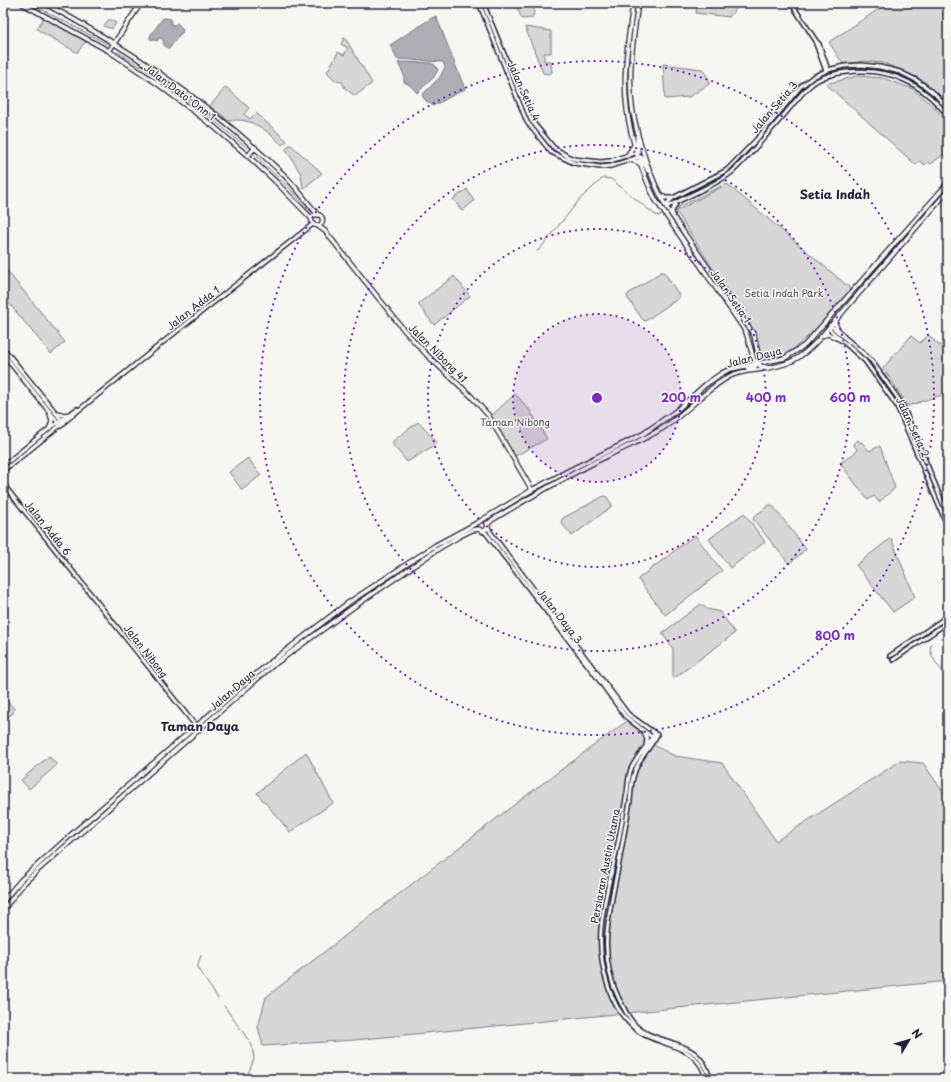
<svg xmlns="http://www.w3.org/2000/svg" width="951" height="1082" font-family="'Playpen Sans',sans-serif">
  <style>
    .green { fill: #d7d7d7; stroke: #7c7c89 }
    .water { fill: #adadb3; stroke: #757583 }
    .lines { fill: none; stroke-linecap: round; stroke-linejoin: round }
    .stream { stroke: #757583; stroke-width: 1 }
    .tertiary-casing { stroke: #22223b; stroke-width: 6 }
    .secondary-casing { stroke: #22223b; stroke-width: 6 }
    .primary-casing { stroke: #22223b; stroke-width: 6 }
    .tertiary { stroke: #f6f6f2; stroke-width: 3 }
    .secondary { stroke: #f6f6f2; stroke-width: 3.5 }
    .primary { stroke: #f6f6f2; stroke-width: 3.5 }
    .ring { fill: none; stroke: #7b2cbf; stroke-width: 2; stroke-dasharray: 2 4 }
    .labels { text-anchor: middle; stroke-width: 3; stroke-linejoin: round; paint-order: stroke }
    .street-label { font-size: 10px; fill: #22223b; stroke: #f6f6f2 }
    .park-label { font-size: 10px; fill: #4f4f62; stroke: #f6f6f2 }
    .quarter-label { font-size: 12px; font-weight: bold; fill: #22223b; stroke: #f6f6f2 }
    .centre { fill: #7b2cbf; stroke: #f6f6f2; stroke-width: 2 }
    .ring-label { font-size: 12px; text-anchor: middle; font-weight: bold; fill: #7b2cbf; stroke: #f6f6f2; stroke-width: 3; stroke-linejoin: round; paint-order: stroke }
  </style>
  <rect width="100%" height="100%" fill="#f6f6f2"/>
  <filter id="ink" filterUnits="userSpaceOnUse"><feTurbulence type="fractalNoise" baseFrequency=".025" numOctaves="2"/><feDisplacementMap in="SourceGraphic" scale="8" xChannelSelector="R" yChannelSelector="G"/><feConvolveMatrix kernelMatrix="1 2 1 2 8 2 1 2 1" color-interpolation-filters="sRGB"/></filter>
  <g filter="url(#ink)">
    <!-- green -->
    <path class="green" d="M 515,3 L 535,3 L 533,18 L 522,19 Z
      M 697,3 L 741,3 L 729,17 L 696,13 Z
      M 888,3 L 948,3 L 948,104 L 924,81 L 899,69 L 883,63 L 865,61 L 843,64 L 829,42 Z
      M 44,18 L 87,42 L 84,43 L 78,52 L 76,52 L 38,30 L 37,28 Z
      M 109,19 L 116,23 L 112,29 L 104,26 Z
      M 525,27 L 551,31 L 551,53 L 544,53 L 544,61 L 551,61 L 552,72 L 550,74 L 543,73 Z
      M 344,38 L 345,38 L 372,83 L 355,96 L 345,88 L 342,82 L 336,81 L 327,72 L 338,52 L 344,55 L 348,48 L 341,44 Z
      M 663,64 L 702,69 L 710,81 L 709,84 L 689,97 L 665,99 Z
      M 857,76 L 883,78 L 913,89 L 935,108 L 948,123 L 948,151 L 931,164 L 928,162 L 925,165 L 920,161 L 916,165 L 826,84 Z
      M 226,87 L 249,108 L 244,114 L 250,119 L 256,113 L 287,141 L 282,145 C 268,131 250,116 229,121 L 210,106 Z
      M 289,145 L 291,145 L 322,173 L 303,189 L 301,174 L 286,149 Z
      M 727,184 L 850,288 L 850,290 C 832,309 790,368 761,357 L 755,334 L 676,211 Z
      M 467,189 L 474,201 L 462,211 L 453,199 Z
      M 4,267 L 65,342 L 51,354 L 3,296 L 3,268 Z
      M 661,272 L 664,272 L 679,295 L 679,298 L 645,321 L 643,320 L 627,297 L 628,294 Z
      M 454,276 L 470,296 L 434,325 L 418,304 Z
      M 928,335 L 940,346 L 946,341 L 948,341 L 948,395 L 938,396 L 908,406 L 883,368 L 911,336 L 920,343 Z
      M 515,394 L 529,409 L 547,439 L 515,456 L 490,417 Z
      M 418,422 L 438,443 L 407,462 L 393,445 L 393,441 Z
      M 858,440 L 860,443 L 862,442 L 869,451 L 880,446 L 895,488 L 879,502 L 874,496 L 868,500 L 840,463 L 855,453 L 857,449 L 853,444 Z
      M 248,458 L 261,475 L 242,490 L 229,472 Z
      M 604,496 L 607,497 L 612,505 L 611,507 L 572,536 L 561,522 L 563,518 Z
      M 769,505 L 772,505 L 806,549 L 789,564 L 753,519 L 754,517 Z
      M 744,513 L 765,542 L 730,568 L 709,539 Z
      M 695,535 L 722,571 L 665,615 L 638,579 Z
      M 891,538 L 915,597 L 893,612 L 856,565 Z
      M 701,604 L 707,609 L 720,612 L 735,633 L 673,679 L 673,649 L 662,633 Z
      M 3,696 L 14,709 L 13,713 L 3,721 Z
      M 627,721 L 657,747 L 675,756 L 722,763 L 776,841 L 900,761 L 923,763 L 948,799 L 948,981 L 354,1040 L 263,1046 L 258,1027 L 266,997 L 519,801 Z
      M 306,752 L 333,803 L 290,832 L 257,793 Z
      M 49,756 L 57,765 L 29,789 L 21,780 Z"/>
    <!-- water -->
    <path class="water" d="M 436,16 L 465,89 L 433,106 L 425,100 L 422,95 L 440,77 L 445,67 L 443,62 L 397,59 L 390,45 L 430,19 Z
      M 163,18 L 171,19 L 171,24 L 175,25 L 177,23 L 183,29 L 182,33 L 180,34 L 169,49 L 163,44 L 164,42 L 162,39 L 159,38 L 157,41 L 150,39 L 150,36 Z
      M 400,62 L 430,63 L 435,65 L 438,70 L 434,77 L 417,93 L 410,85 L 404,82 L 404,75 L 398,63 Z"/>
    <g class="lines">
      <!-- stream -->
      <path class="stream" d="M 30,3 L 107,44
        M 118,52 C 164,81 206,113 247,148
        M 255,155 L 292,191 L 313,215
        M 675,209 L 721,186
        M 537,251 L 539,250 L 580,199 L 603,178 L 611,179 L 654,214 L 659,216 L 662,215
        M 931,644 C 927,656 941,668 948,678
        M 201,955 L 198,964 L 198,969 L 218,998
        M 224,1006 L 252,1045 L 254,1059 L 246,1079"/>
      <defs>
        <path id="tertiary" d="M 479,3 L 527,122 L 551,152 L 574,163 L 600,167 L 611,166 L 636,158 L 638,155
          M 483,3 L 531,120 L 553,147 L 567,156 L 574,159 L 601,162 L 610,161 L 635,153 L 638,155
          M 791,3 L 816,41 L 819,44 L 828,70
          M 816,41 L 816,44 L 826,71
          M 660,194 L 665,198 L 673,198
          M 665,205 L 673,198 L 727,170 L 757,139 L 800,87 L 813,77 L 828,70 L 844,66 L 862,65 L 880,67 L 900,72 L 916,80 L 926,87 L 935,94 L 948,109
          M 665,205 L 668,206 L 677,202 C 692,194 722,182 733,171 C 751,154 767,134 784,115 C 793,104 802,92 813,83 C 821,77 836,73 847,72 C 890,67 922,83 948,116
          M 673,215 L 672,211 L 676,204
          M 830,325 L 871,360 L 902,404 L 948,516
          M 828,328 L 865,361 L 897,406 L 948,527
          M 3,465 L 9,461 L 50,428 L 77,409
          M 3,470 L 12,464 L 167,339 L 313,224
          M 3,484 L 199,730
          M 488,527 L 491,533 L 628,714 L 657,735 C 650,748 638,759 634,774 C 631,782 631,792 630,801 C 627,818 624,834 621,851 C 613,902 594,949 619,999 C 624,1008 628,1018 635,1025 C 659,1048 700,1036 710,1079
          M 482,531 L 486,533 L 594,673 L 625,716 L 653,738
          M 890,656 L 948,616
          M 893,660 L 948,622
          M 644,733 L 647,739 L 646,745
          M 654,734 C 648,746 637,756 631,769 C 628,777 628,785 627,793 C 624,808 622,823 619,838 C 609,891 590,932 608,986 C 613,1002 621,1016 633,1027 C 656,1048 698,1041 706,1079"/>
        <path id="secondary" d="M 109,51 L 141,3
          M 318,226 L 325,231 L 404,330 L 427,355 L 471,396 L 488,415 L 532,490
          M 3,348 L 64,423
          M 3,354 L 61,426
          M 57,413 L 64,415 L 70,414
          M 50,428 L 52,420 L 50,414"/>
        <path id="primary" d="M 21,3 L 109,51 L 158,84 L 213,126 L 248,156 L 275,181 L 311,218
          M 44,3 C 132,50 213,106 285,176 C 297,188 307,202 318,215
          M 633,3 C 629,38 622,74 627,109 C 630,137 643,174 655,199 L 746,332 L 754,360 L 760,366 L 766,367
          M 638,3 C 633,39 627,77 633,113 C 639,145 650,176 665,205 L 754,335 L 759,359 L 755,367 L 748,369
          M 637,136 L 638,152
          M 248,156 L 255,147
          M 627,156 L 635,144
          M 641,157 L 648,171
          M 629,160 L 635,161 L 642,165
          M311.5 220a5.5 5.5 0 1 1 11 0a5.5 5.5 0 1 1-11 0Z
          M 837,319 L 835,323 L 837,328 L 843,336
          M 822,336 L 828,334 L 841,340
          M 488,524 L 492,520 C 528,498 564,478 601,459 C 622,448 645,440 666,426 C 688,411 706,389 730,376 C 738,372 748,371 757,370 C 788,365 798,362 820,338 L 948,191
          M 479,529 C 482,532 486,531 488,527 L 487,523
          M 3,901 L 21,880 L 73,833 L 262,669 L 348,603 L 436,545 L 477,523 L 532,490 L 570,470 L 643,434 L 676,411 L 705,385 L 722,373 L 731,369 L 785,358 L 805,345 L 948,183
          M 3,910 L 24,883 L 38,870 L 272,666 L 352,608 L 438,549 L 460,536 L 472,530 L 479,529"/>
      </defs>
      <!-- tertiary casing -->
      <use href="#tertiary" class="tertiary-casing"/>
      <!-- secondary casing -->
      <use href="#secondary" class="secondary-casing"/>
      <!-- primary casing -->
      <use href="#primary" class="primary-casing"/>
      <!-- tertiary -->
      <use href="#tertiary" class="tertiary"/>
      <!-- secondary -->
      <use href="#secondary" class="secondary"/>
      <!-- primary -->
      <use href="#primary" class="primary"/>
    </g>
  </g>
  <!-- distance rings -->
  <circle cx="597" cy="398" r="84" fill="#7b2cbf" fill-opacity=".12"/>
  <g class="ring">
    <circle cx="597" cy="398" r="84"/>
    <circle cx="597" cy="398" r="169"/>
    <circle cx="597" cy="398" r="253"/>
    <circle cx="597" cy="398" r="337"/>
  </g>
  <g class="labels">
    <!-- street labels -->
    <g class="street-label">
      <text transform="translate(524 91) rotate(66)" y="4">Jalan Setia 4</text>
      <text transform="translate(180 92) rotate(37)" y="4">Jalan Dato' Onn 1</text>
      <text transform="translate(774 107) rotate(-49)" y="4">Jalan Setia 3</text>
      <text transform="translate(731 296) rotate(55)" y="4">Jalan Setia 1</text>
      <text transform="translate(193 308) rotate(-38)" y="4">Jalan Adda 1</text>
      <text transform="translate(438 353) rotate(45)" y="4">Jalan Nibong 41</text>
      <text transform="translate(754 357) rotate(-14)" y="4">Jalan Daya</text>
      <text transform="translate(913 427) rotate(65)" y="4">Jalan Setia 2</text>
      <text transform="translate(48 528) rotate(51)" y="4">Jalan Adda 6</text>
      <text transform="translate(560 616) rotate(52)" y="4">Jalan Daya 3</text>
      <text transform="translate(146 651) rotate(52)" y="4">Jalan Nibong</text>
      <text transform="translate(232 690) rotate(-41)" y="4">Jalan Daya</text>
      <text transform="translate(605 866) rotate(-79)" y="4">Persiaran Austin Utama</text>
    </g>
    <!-- park labels -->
    <g class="park-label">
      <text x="784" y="297">Setia Indah Park</text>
      <text x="515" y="426">Taman Nibong</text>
    </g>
    <!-- quarter labels -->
    <g class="quarter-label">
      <text x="835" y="199">Setia Indah</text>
      <text x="200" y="731">Taman Daya</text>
    </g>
  </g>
  <circle cx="597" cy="398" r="6" class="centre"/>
  <g class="ring-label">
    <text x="681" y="402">200 m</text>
    <text x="766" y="402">400 m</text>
    <text x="850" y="402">600 m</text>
    <text x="835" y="640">800 m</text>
  </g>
  <!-- margin -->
  <rect width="951" height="1082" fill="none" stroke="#f6f6f2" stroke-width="16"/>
  <rect x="8" y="8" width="935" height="1066" fill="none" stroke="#22223b" stroke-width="1.5" filter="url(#ink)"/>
  <!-- north arrow -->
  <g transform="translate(909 1040) rotate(52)" stroke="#f6f6f2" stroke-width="3" paint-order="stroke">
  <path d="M0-3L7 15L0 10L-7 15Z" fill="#22223b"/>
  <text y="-6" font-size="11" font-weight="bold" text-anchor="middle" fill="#22223b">N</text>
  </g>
</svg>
